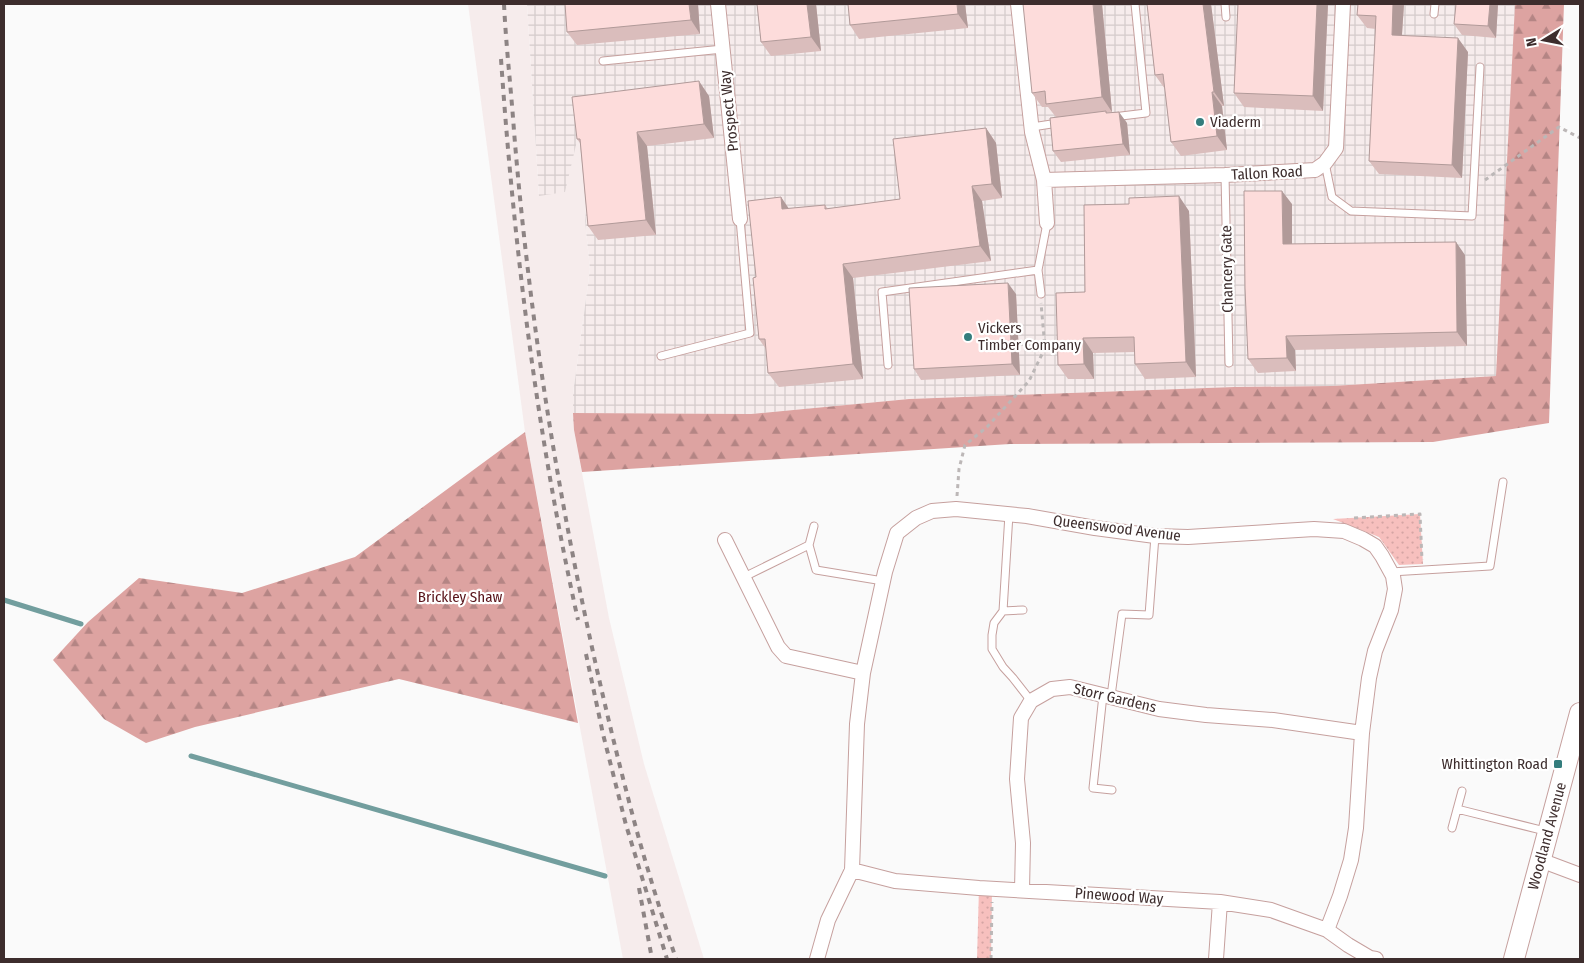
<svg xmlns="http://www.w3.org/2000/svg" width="1584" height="963" font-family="'Fira Sans Condensed',sans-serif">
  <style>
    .built { fill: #f6ecec }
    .industrial { fill: url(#industrial-grid) }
    .green { fill: url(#green-dots) }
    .forest { fill: url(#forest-firs) }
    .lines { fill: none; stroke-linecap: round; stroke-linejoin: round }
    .stream { stroke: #729e9e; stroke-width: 5 }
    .lane-casing { stroke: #c6a09e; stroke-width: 9 }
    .street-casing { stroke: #c6a09e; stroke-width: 16 }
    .secondary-casing { stroke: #c6a09e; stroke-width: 22 }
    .path { stroke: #bcb7b7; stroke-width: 3; stroke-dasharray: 4 4; stroke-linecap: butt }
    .lane { stroke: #fff; stroke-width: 7 }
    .street { stroke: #fff; stroke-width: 14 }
    .secondary { stroke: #fff; stroke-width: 20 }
    .rail { stroke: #8d8484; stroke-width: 4; stroke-dasharray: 6 6; stroke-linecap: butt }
    .wall { fill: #dabdbc }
    .shaded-wall { fill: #b19a99 }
    .building { fill: #fddcdb; stroke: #b19a99 }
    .poi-dot { fill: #347d7d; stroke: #fff; stroke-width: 2 }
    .labels { text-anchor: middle; stroke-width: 4.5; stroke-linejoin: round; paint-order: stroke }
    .street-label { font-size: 15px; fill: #3d2d2d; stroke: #fff }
    .poi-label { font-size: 15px; fill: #3d2d2d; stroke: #fff; text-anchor: start }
    .park-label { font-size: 15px; fill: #581319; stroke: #fff }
  </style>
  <defs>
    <pattern id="industrial-grid" width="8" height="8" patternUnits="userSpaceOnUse" patternTransform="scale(1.25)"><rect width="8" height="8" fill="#f6ecec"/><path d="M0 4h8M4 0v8" fill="none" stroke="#d4cbcb"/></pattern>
    <pattern id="green-dots" width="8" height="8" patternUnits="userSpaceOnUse" patternTransform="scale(1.25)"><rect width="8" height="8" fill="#f7c0be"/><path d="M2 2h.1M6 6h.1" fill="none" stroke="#d5a5a4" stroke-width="1.8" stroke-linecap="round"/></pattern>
    <pattern id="forest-firs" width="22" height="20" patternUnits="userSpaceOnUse" patternTransform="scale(1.25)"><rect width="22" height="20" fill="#dda3a1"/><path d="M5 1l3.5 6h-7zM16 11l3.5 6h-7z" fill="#b48584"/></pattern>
  </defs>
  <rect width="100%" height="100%" fill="#fafafa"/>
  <!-- built -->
  <path class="built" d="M 468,4 L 527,4 L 539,196 L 580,127 L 589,181 L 585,221 L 590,269 L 573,394 L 574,430 L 609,618 L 644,764 L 704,959 L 623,959 L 525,432 Z"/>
  <!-- industrial -->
  <path class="industrial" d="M 527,4 L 1515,4 L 1497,376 L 1332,386 L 1234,387 L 909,399 L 751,414 L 573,413 L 573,394 L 590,269 L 585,221 L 589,181 L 580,128 L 565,192 L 539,196 Z"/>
  <!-- green -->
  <path class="green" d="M 1420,514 L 1423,564 L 1399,565 L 1379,537 L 1333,519 Z
    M 979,888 L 992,889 L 991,959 L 977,959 Z"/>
  <!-- forest -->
  <path class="forest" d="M 1515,4 L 1564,4 L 1549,423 L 1433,442 L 1010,444 L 582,472 L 574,430 L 573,413 L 751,414 L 909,399 L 1234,387 L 1332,386 L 1496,376 Z
    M 525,432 L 578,723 L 399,679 L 195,727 L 146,743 L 104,719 L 53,660 L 88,622 L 139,578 L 242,593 L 355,557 Z"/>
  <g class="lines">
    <!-- stream -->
    <path class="stream" d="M 4,600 L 81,624
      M 191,756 L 605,876"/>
    <defs>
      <path id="lane" d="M 1225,4 L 1226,17
        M 1434,14 L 1435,4
        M 603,61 L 723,49
        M 1113,117 L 1146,113 L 1135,4
        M 1032,127 L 1058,123
        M 1325,163 L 1332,197 L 1351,211 L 1472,216 L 1480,67
        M 1225,175 L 1229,363
        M 1041,294 L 1038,270 L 1047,223
        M 661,356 L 750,333 L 740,219
        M 888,365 L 882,292 L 1038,270
        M 809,545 L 814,526
        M 1391,572 L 1490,566 L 1503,482
        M 744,577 L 809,545 L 816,570 L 883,581
        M 1023,610 L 1003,611 L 994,623 L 992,635 L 992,649 L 1003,667 L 1013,678 L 1031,701
        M 1003,611 L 1009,514
        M 1103,695 L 1093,788 L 1112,790
        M 1111,696 L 1122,614 L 1149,615 L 1155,536
        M 1457,809 L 1545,831
        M 1452,828 L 1462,791"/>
      <path id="street" d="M 718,4 L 740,219
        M 1018,4 L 1032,132 L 1044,180 L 1225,175 L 1315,170 L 1325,163 L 1336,148 L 1343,4
        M 1044,180 L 1047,223
        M 725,540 L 778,647 L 786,656 L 863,673
        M 1540,860 L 1580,875
        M 852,870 L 895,881 L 979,888 L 1220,902 L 1271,910 L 1327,930 L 1348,945 L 1370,958 L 1376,959
        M 1022,890 L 1023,843 L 1017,779 L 1021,718 L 1031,701 L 1052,689 L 1070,687 L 1159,709 L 1206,715 L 1273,720 L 1362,733
        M 817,959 L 828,920 L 852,870 L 857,724 L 863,673 L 885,572 L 897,533 L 916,518 L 932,511 L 956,509 L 1027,516 L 1095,528 L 1155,536 L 1188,537 L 1314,529 L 1344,531 L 1363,539 L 1375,546 L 1382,556 L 1393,576 L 1395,589 L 1391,610 L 1375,651 L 1369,678 L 1362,733 L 1356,828 L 1351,860 L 1340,896 L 1327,930
        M 1216,959 L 1220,902"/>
      <path id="secondary" d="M 1514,959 L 1580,713"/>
    </defs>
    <!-- lane casing -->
    <use href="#lane" class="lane-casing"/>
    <!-- street casing -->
    <use href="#street" class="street-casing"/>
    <!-- secondary casing -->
    <use href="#secondary" class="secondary-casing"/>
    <!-- path -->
    <path class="path" d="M 1485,180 L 1559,127 L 1580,138
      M 957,496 L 959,469 L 965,445 L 987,427 L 1029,381 L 1045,348 L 1041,303
      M 1354,518 L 1420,514 L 1422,560
      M 991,959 L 992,902"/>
    <!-- lane -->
    <use href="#lane" class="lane"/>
    <!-- street -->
    <use href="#street" class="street"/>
    <!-- secondary -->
    <use href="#secondary" class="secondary"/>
    <!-- rail -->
    <path class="rail" d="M 504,4 C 506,46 511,88 514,131 C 533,366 575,600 636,828 C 648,872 662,916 676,959
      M 501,59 C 514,247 537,435 578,620
      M 586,654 L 603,734 L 626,825 L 667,959
      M 639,888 L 652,959"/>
  </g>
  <!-- wall -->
  <path class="wall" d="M 698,4 L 700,34 L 577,45 L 567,32 Z
    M 757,4 L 816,4 L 821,51 L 771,56 L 761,42 Z
    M 848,4 L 965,4 L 968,28 L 859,39 L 850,25 Z
    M 1102,4 L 1112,112 L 1106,113 L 1127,123 L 1130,155 L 1061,162 L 1053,151 L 1056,117 L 1048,107 L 1042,107 L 1032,93 Z
    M 1147,4 L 1211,4 L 1224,106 L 1222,106 L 1227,150 L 1181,156 L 1171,142 L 1165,89 L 1155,75 Z
    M 1328,4 L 1323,111 L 1244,107 L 1234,93 Z
    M 1358,4 L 1404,4 L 1402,35 L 1468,52 L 1462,178 L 1379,174 L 1369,161 L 1376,29 L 1367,28 L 1357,15 Z
    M 1456,4 L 1498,4 L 1496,38 L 1462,35 L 1454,24 Z
    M 709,96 L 714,138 L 647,146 L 656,235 L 598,240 L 588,226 L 580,143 L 577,139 Z
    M 986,128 L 996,143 L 1002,198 L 982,201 L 991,261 L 853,278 L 863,379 L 779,387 L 768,373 L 766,349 L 759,339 L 756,277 L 781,197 L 789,209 L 825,205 L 828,209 L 900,199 Z
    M 1292,204 L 1292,244 L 1465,255 L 1467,346 L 1295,350 L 1296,371 L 1258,373 L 1248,359 Z
    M 1189,211 L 1196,377 L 1145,379 L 1135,364 L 1135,352 L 1093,353 L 1094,379 L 1068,379 L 1058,365 L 1085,292 Z
    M 1016,294 L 1020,375 L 921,380 L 914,369 Z"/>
  <!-- shaded-wall -->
  <path class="shaded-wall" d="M 689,4 L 698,4 L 700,34 L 691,20 Z
    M 807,4 L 816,4 L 821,51 L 811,37 Z
    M 957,4 L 965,4 L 968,28 L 958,14 Z
    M 1093,4 L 1102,4 L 1112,112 L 1102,97 Z
    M 1203,4 L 1211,4 L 1224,106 L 1214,92 Z
    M 1317,4 L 1328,4 L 1323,111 L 1313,96 Z
    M 1393,4 L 1404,4 L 1401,48 L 1392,35 Z
    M 1490,4 L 1498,4 L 1496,38 L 1488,26 Z
    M 1458,38 L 1468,52 L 1462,178 L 1452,165 Z
    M 699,81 L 709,96 L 714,138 L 704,124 Z
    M 1212,92 L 1222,106 L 1227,150 L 1217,136 Z
    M 1119,112 L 1127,123 L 1130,155 L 1123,144 Z
    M 986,128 L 996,143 L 1002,198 L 992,184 Z
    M 637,132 L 647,146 L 656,235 L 646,220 Z
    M 972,186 L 982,201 L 991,261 L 980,246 Z
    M 1282,191 L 1292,204 L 1292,257 L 1283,244 Z
    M 1179,196 L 1189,211 L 1196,377 L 1186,362 Z
    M 781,197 L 791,212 L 782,209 Z
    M 1456,242 L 1465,255 L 1467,346 L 1457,332 Z
    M 843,264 L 853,278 L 863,379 L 853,364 Z
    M 1008,283 L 1016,294 L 1020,375 L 1012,364 Z
    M 1286,336 L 1295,350 L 1296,371 L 1287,358 Z
    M 1083,338 L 1093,353 L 1094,379 L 1084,364 Z"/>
  <!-- building -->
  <path class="building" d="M 565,4 L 689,4 L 691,20 L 567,32 Z
    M 757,4 L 807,4 L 811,37 L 761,42 Z
    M 848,4 L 957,4 L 958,14 L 850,25 Z
    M 1023,4 L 1093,4 L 1102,97 L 1046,104 L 1045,91 L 1032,93 Z
    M 1147,4 L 1203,4 L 1214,92 L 1212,92 L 1217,136 L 1171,142 L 1163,74 L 1155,75 Z
    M 1238,4 L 1317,4 L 1313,96 L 1234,93 Z
    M 1358,4 L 1393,4 L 1392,35 L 1458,38 L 1452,165 L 1369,161 L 1376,16 L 1357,15 Z
    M 1456,4 L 1490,4 L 1488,26 L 1454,24 Z
    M 699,81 L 704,124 L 637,132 L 646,220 L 588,226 L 580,139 L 577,139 L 572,97 Z
    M 1106,111 L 1106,113 L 1119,112 L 1123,144 L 1053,151 L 1050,118 Z
    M 986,128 L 992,184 L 972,186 L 980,246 L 843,264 L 853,364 L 768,373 L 765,339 L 759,339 L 753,278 L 756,277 L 748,201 L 781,197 L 782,209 L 825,205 L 825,209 L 900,199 L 893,139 Z
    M 1244,191 L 1282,191 L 1283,244 L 1456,242 L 1457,332 L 1286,336 L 1287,358 L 1248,359 L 1245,288 Z
    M 1179,196 L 1186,362 L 1135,364 L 1134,337 L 1083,338 L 1084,364 L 1058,365 L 1056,293 L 1085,292 L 1084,205 L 1129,204 L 1129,198 Z
    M 1008,283 L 1012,364 L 914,369 L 909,288 Z"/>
  <!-- markers -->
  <g class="poi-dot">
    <circle cx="1200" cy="122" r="5"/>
    <circle cx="968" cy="337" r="5"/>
    <rect x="1553" y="759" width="10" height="10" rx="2.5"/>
  </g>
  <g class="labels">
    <!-- street labels -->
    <g class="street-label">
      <text transform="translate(729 111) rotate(-96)" y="5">Prospect Way</text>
      <text transform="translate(1267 173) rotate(-3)" y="5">Tallon Road</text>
      <text transform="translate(1227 269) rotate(-91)" y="5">Chancery Gate</text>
      <text transform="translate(1117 528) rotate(7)" y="5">Queenswood Avenue</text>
      <text transform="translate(1115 698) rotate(13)" y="5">Storr Gardens</text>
      <text transform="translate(1547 836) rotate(-75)" y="5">Woodland Avenue</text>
      <text transform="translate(1119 896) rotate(4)" y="5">Pinewood Way</text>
    </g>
    <!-- poi labels -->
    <g class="poi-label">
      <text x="1210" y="127">Viaderm</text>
      <text x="978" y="333">Vickers<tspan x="978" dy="17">Timber Company</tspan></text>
      <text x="1548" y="769" text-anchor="end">Whittington Road</text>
    </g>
    <!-- park labels -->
    <g class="park-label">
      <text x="460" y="602">Brickley Shaw</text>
    </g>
  </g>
  <!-- border -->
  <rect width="1584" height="963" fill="none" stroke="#3d2d2d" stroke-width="10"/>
  <!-- north arrow -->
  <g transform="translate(1544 40) rotate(260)" stroke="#ffffff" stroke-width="4" paint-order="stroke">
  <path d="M0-4L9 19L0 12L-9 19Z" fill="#3d2d2d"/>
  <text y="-8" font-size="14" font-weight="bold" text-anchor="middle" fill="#3d2d2d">N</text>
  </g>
</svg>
